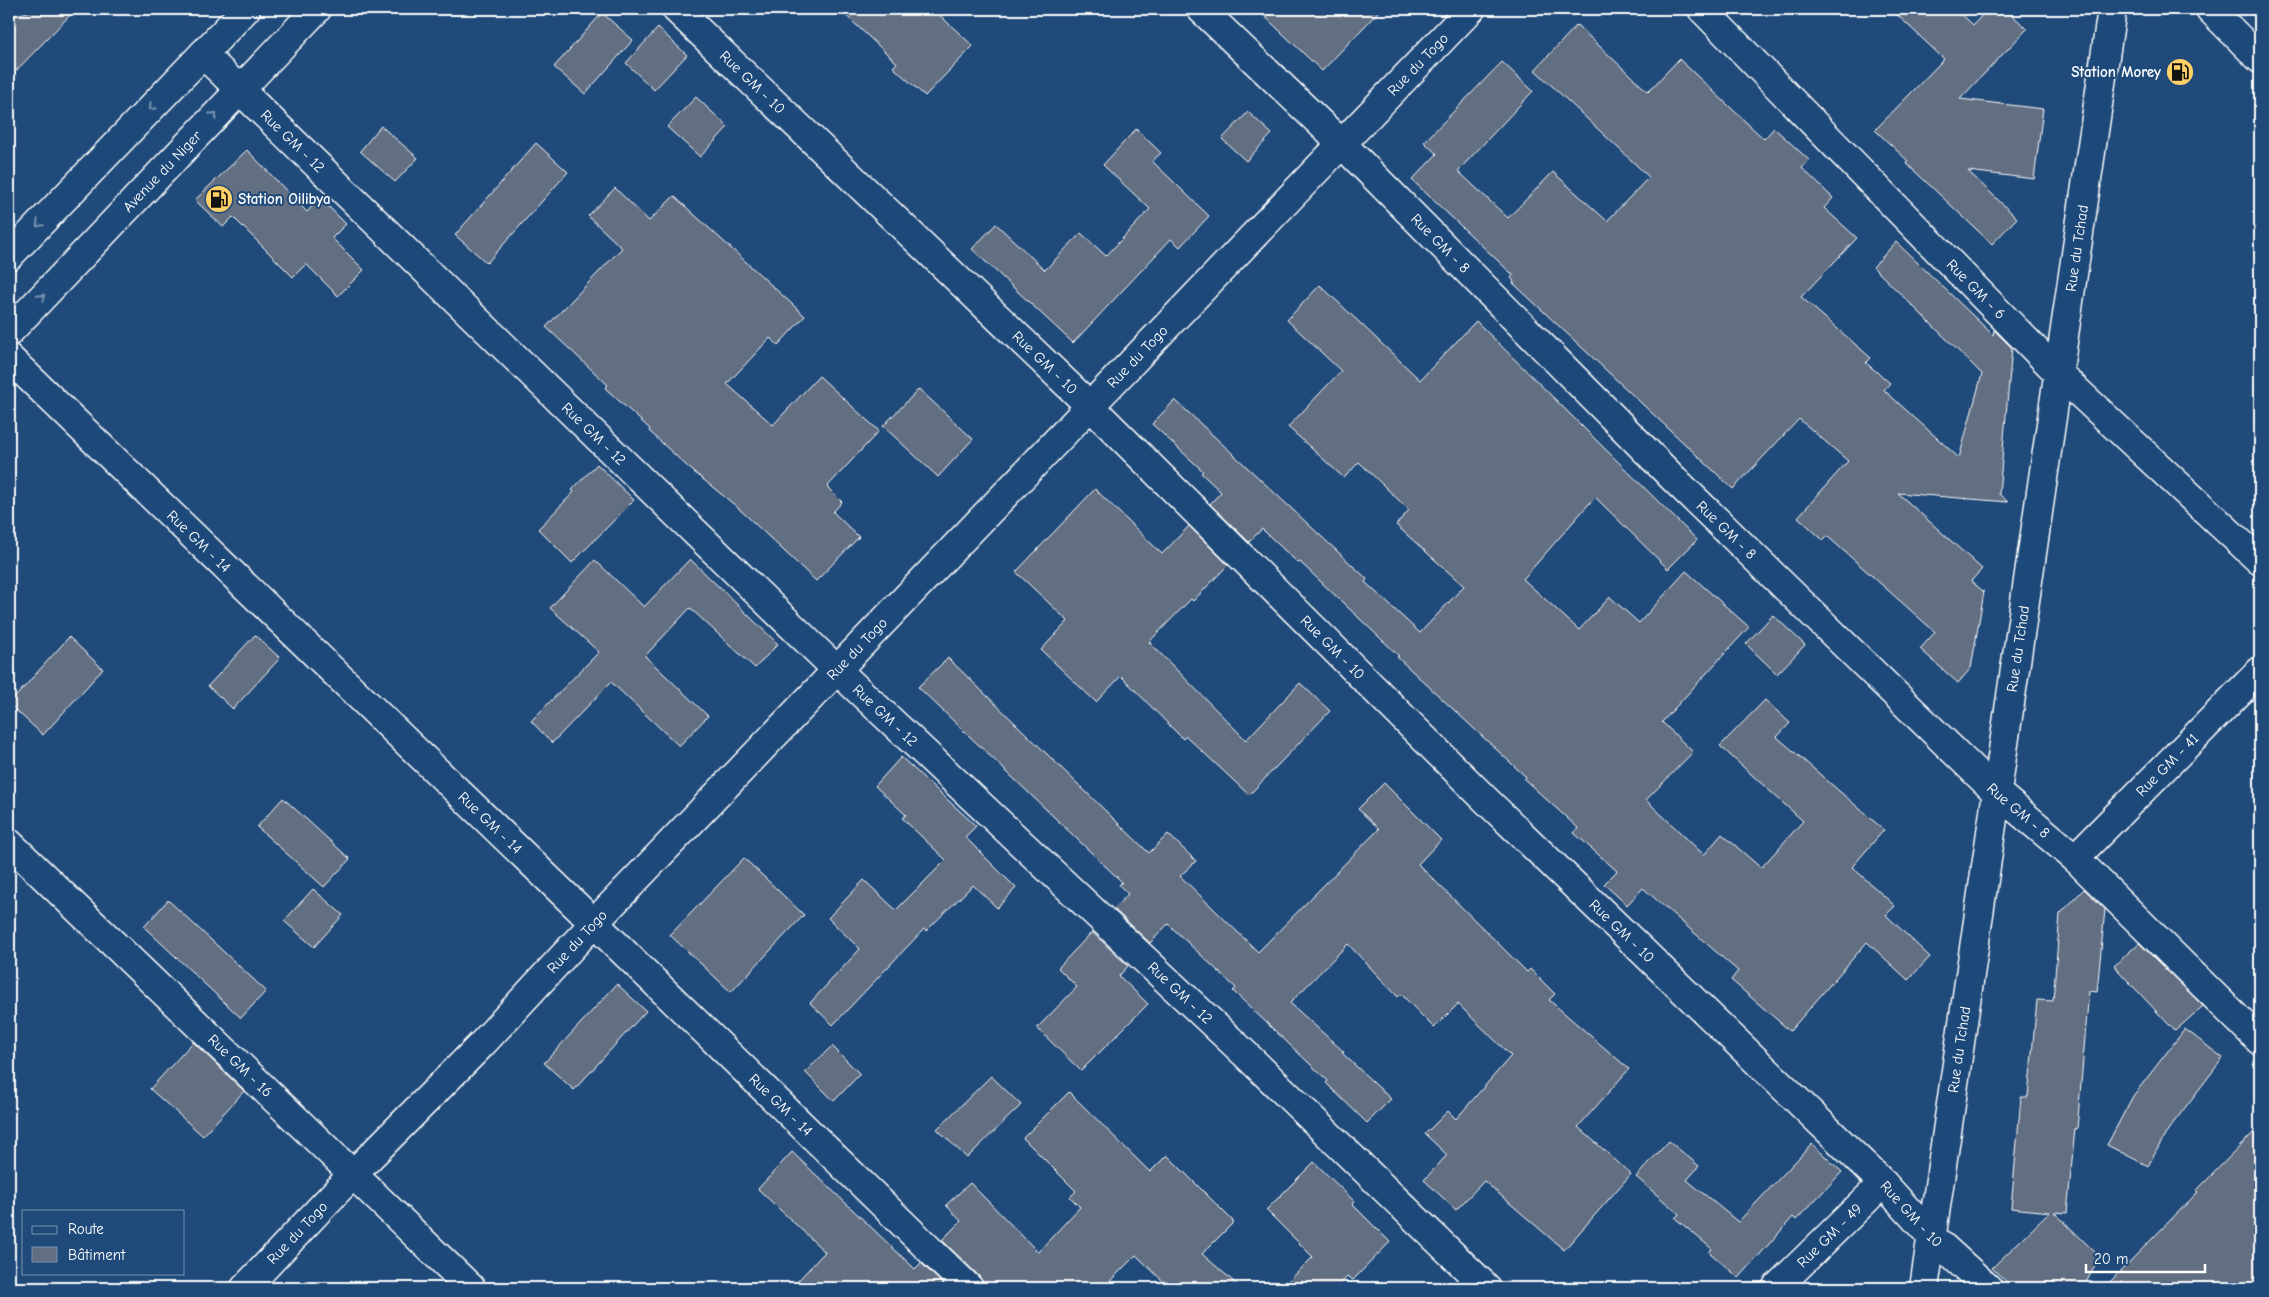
<svg xmlns="http://www.w3.org/2000/svg" width="2269" height="1297" font-family="'Comic Neue',sans-serif">
  <style>
    .building { fill: #626e81; stroke: #fff }
    .lines { fill: none; stroke-linecap: round; stroke-linejoin: round }
    .minor-casing { stroke: #fff; stroke-width: 31 }
    .tertiary-casing { stroke: #fff; stroke-width: 31 }
    .secondary-casing { stroke: #fff; stroke-width: 31 }
    .minor { stroke: #1f4a7a; stroke-width: 28 }
    .tertiary { stroke: #1f4a7a; stroke-width: 28 }
    .secondary { stroke: #1f4a7a; stroke-width: 28 }
    .oneway { stroke: #7992af }
    .labels { text-anchor: middle; stroke-width: 4; stroke-linejoin: round; paint-order: stroke }
    .street-label { font-size: 15px; fill: #fff; stroke: #1f4a7a }
    .poi-label { font-size: 15px; font-weight: bold; fill: #fff; stroke: #1f4a7a; text-anchor: end }
  </style>
  <rect width="100%" height="100%" fill="#1f4a7a"/>
  <filter id="ink" filterUnits="userSpaceOnUse"><feTurbulence type="fractalNoise" baseFrequency=".02" numOctaves="2"/><feDisplacementMap in="SourceGraphic" scale="10" xChannelSelector="R" yChannelSelector="G"/><feConvolveMatrix kernelMatrix="1 2 1 2 8 2 1 2 1" color-interpolation-filters="sRGB"/></filter>
  <g filter="url(#ink)">
    <!-- building -->
    <path class="building" d="M 38,9 L 76,9 L 9,78 L 9,17 Z
      M 839,9 L 933,9 L 973,46 L 925,96 L 893,67 L 897,63 Z
      M 1257,9 L 1381,9 L 1322,71 Z
      M 1891,9 L 1956,9 L 1973,25 L 1988,9 L 2006,9 L 2027,29 L 1960,99 L 2043,109 L 2034,179 L 1968,171 L 2017,218 L 1992,244 L 1906,163 L 1908,161 L 1875,130 L 1944,59 Z
      M 602,13 L 633,40 L 585,94 L 554,67 Z
      M 1577,25 L 1648,92 L 1679,59 L 1764,139 L 1774,128 L 1809,160 L 1802,168 L 1833,198 L 1824,208 L 1857,238 L 1801,297 L 1871,358 L 1866,363 L 1890,383 L 1884,390 L 1959,458 L 1982,374 L 1873,267 L 1896,242 L 1993,335 L 1994,330 L 2012,348 L 1999,494 L 2008,502 L 1898,493 L 1982,569 L 1971,581 L 1984,592 L 1971,668 L 1958,683 L 1920,649 L 1935,632 L 1827,536 L 1823,540 L 1798,517 L 1848,461 L 1799,419 L 1733,489 L 1513,283 L 1514,281 L 1511,278 L 1513,275 L 1412,180 L 1437,154 L 1424,142 L 1502,62 L 1533,91 L 1458,171 L 1508,218 L 1553,172 L 1607,221 L 1649,177 L 1535,70 Z
      M 658,28 L 687,55 L 654,90 L 626,63 Z
      M 696,97 L 728,127 L 700,157 L 667,127 Z
      M 1248,112 L 1272,134 L 1246,161 L 1222,139 Z
      M 381,126 L 418,158 L 395,182 L 360,151 Z
      M 1136,129 L 1161,153 L 1152,161 L 1209,216 L 1180,247 L 1171,239 L 1073,343 L 972,249 L 996,224 L 1045,270 L 1081,233 L 1106,256 L 1150,209 L 1103,165 Z
      M 536,143 L 568,172 L 487,263 L 455,235 Z
      M 247,150 L 307,212 L 320,198 L 346,224 L 332,238 L 364,270 L 338,296 L 306,264 L 293,277 L 233,217 L 223,227 L 195,200 Z
      M 615,188 L 649,221 L 674,196 L 805,316 L 778,345 L 770,338 L 727,384 L 773,425 L 819,376 L 879,431 L 827,487 L 842,502 L 833,512 L 859,537 L 816,581 L 736,506 L 689,468 L 649,431 L 650,429 L 605,388 L 608,385 L 546,327 L 622,248 L 588,216 Z
      M 1320,285 L 1420,380 L 1476,321 L 1697,540 L 1668,569 L 1595,497 L 1523,579 L 1579,630 L 1610,597 L 1639,623 L 1686,571 L 1749,627 L 1662,722 L 1693,752 L 1646,800 L 1704,855 L 1722,834 L 1761,868 L 1803,821 L 1720,746 L 1765,700 L 1790,723 L 1777,737 L 1884,830 L 1852,867 L 1895,906 L 1886,915 L 1930,957 L 1908,980 L 1867,942 L 1790,1031 L 1731,980 L 1738,971 L 1643,888 L 1627,905 L 1604,884 L 1617,871 L 1574,833 L 1578,828 L 1524,779 L 1526,777 L 1397,657 L 1399,656 L 1300,562 L 1298,563 L 1262,529 L 1249,542 L 1210,504 L 1221,492 L 1201,473 L 1203,471 L 1152,424 L 1175,400 L 1367,579 L 1365,582 L 1420,633 L 1464,586 L 1396,525 L 1409,510 L 1359,462 L 1344,478 L 1288,427 L 1341,371 L 1287,320 Z
      M 919,389 L 973,439 L 938,477 L 883,426 Z
      M 597,464 L 634,500 L 572,563 L 538,529 L 574,492 L 572,490 Z
      M 1095,489 L 1162,554 L 1189,526 L 1228,565 L 1193,601 L 1191,599 L 1149,642 L 1246,740 L 1300,683 L 1330,711 L 1249,795 L 1186,736 L 1183,739 L 1121,676 L 1096,702 L 1041,650 L 1068,621 L 1016,572 Z
      M 690,559 L 778,644 L 755,668 L 690,608 L 645,656 L 708,716 L 679,746 L 611,682 L 552,743 L 531,721 L 599,652 L 550,608 L 595,560 L 644,607 Z
      M 1773,615 L 1805,645 L 1777,674 L 1746,644 Z
      M 255,635 L 280,658 L 233,709 L 208,686 Z
      M 69,637 L 103,669 L 43,735 L 9,704 Z
      M 948,658 L 1149,853 L 1168,834 L 1196,861 L 1180,876 L 1258,952 L 1379,829 L 1358,809 L 1384,783 L 1441,840 L 1418,864 L 1527,972 L 1530,969 L 1555,994 L 1549,1000 L 1629,1069 L 1578,1127 L 1631,1174 L 1564,1250 L 1484,1181 L 1456,1210 L 1424,1180 L 1447,1155 L 1425,1134 L 1448,1111 L 1456,1119 L 1511,1056 L 1458,1004 L 1434,1028 L 1401,994 L 1398,997 L 1348,944 L 1290,1003 L 1344,1052 L 1342,1053 L 1391,1099 L 1367,1123 L 1326,1083 L 1328,1081 L 1233,991 L 1236,988 L 1168,924 L 1150,943 L 1114,909 L 1128,894 L 1119,885 L 1122,882 L 918,687 Z
      M 901,757 L 976,826 L 965,837 L 1016,888 L 997,908 L 973,885 L 926,931 L 924,929 L 833,1025 L 810,1003 L 860,949 L 828,918 L 864,880 L 896,910 L 946,860 L 902,818 L 906,815 L 875,786 Z
      M 283,798 L 350,859 L 324,887 L 257,827 Z
      M 744,858 L 804,915 L 731,992 L 670,935 Z
      M 313,889 L 343,915 L 314,947 L 284,921 Z
      M 2084,889 L 2105,909 L 2097,992 L 2089,991 L 2077,1129 L 2075,1128 L 2067,1213 L 2054,1212 L 2100,1257 L 2083,1288 L 2013,1288 L 1992,1268 L 2050,1212 L 2011,1208 L 2021,1097 L 2028,1097 L 2037,1000 L 2053,1001 L 2060,914 Z
      M 168,900 L 266,991 L 241,1018 L 144,927 Z
      M 1092,932 L 1128,966 L 1119,976 L 1148,1004 L 1081,1071 L 1037,1028 L 1077,987 L 1058,968 Z
      M 2139,943 L 2203,1006 L 2175,1031 L 2114,966 Z
      M 617,984 L 646,1011 L 574,1090 L 544,1063 Z
      M 2185,1029 L 2223,1058 L 2168,1130 L 2148,1166 L 2107,1145 L 2133,1096 Z
      M 193,1042 L 244,1091 L 203,1136 L 150,1089 Z
      M 832,1046 L 860,1074 L 834,1101 L 805,1072 Z
      M 991,1076 L 1021,1105 L 967,1158 L 937,1129 Z
      M 1069,1092 L 1150,1172 L 1167,1155 L 1234,1222 L 1202,1254 L 1241,1288 L 1170,1288 L 1136,1255 L 1103,1288 L 984,1288 L 980,1277 L 942,1240 L 961,1221 L 946,1205 L 970,1183 L 1038,1252 L 1080,1207 L 1070,1197 L 1076,1191 L 1023,1138 Z
      M 2260,1126 L 2260,1288 L 2104,1288 L 2198,1192 L 2196,1191 Z
      M 1669,1141 L 1699,1166 L 1687,1180 L 1738,1222 L 1812,1144 L 1842,1172 L 1796,1220 L 1793,1217 L 1739,1278 L 1709,1252 L 1712,1249 L 1675,1218 L 1679,1214 L 1636,1177 Z
      M 792,1152 L 915,1269 L 921,1263 L 947,1288 L 791,1288 L 825,1252 L 758,1189 Z
      M 1314,1162 L 1355,1202 L 1352,1204 L 1390,1242 L 1353,1280 L 1348,1276 L 1336,1288 L 1282,1288 L 1313,1257 L 1266,1210 Z"/>
    <g class="lines">
      <defs>
        <g id="minor">
          <path id="s1" d="M 676,9 L 1089,405 L 1487,801 L 1883,1183 L 1931,1236 L 1988,1288"/>
          <path id="s2" d="M 1201,9 L 1341,143 L 1674,479 L 1996,792 L 2075,858 L 2260,1041"/>
          <path id="s3" d="M 1702,9 L 2059,374 L 2260,561"/>
          <path d="M 2210,9 L 2260,59"/>
          <path id="s4" d="M 203,54 L 837,670 L 1242,1051 L 1487,1288"/>
          <path id="s5" d="M 9,358 L 594,923 L 969,1288"/>
          <path id="s6" d="M 9,843 L 471,1288"/>
          <path id="s7" d="M 2075,858 L 2260,671"/>
          <path id="s8" d="M 1776,1288 L 1883,1183"/>
        </g>
        <g id="tertiary">
          <path id="s9" d="M 245,1288 L 353,1174 L 482,1044 L 594,923 L 1471,9"/>
          <path id="s10" d="M 1924,1288 L 2112,9"/>
        </g>
        <g id="secondary">
          <path d="M 9,256 L 246,9"/>
          <path id="s11" d="M 9,332 L 317,9"/>
        </g>
      </defs>
      <!-- minor casing -->
      <use href="#minor" class="minor-casing"/>
      <!-- tertiary casing -->
      <use href="#tertiary" class="tertiary-casing"/>
      <!-- secondary casing -->
      <use href="#secondary" class="secondary-casing"/>
      <!-- minor -->
      <use href="#minor" class="minor"/>
      <!-- tertiary -->
      <use href="#tertiary" class="tertiary"/>
      <!-- secondary -->
      <use href="#secondary" class="secondary"/>
    </g>
    <!-- one-way arrows -->
    <defs><path id="oneway-chevron" d="M-2-3.5L2.5 0L-2 3.5" fill="none" stroke-width="1.6" stroke-linecap="round" stroke-linejoin="round" transform="scale(1.25)"/></defs>
    <g class="oneway">
      <use href="#oneway-chevron" transform="translate(152 107) rotate(134)"/>
      <use href="#oneway-chevron" transform="translate(214 115) rotate(-47)"/>
      <use href="#oneway-chevron" transform="translate(39 224) rotate(134)"/>
      <use href="#oneway-chevron" transform="translate(42 297) rotate(-47)"/>
    </g>
  </g>
  <!-- icons -->
  <defs>
    <symbol id="fuel-disc" viewBox="-11 -11 22 22"><circle r="9.5" fill="#ffd166" stroke="#1f4a7a"/><path d="M-5.5-6h7V0h2V4h1.3V-2.5L3-4.5l.8-.8L6-3V5H2.5V1h-1V6h-7ZM-4.2-4.7v3.2H.2V-4.7Z" fill="#111"/></symbol>
  </defs>
  <g fill-rule="evenodd">
    <use href="#fuel-disc" x="2164" y="56" width="32" height="32"/>
    <use href="#fuel-disc" x="203" y="183" width="32" height="32"/>
  </g>
  <g class="labels">
    <!-- street labels -->
    <g class="street-label">
      <text dy="5" stroke="none"><textPath href="#s9" startOffset="1695">Rue du Togo</textPath></text>
      <text dy="5" stroke="none"><textPath href="#s1" startOffset="106">Rue GM - 10</textPath></text>
      <text dy="5" stroke="none"><textPath href="#s4" startOffset="125">Rue GM - 12</textPath></text>
      <text dy="5" stroke="none"><textPath href="#s11" startOffset="222">Avenue du Niger</textPath></text>
      <text dy="5" stroke="none"><textPath href="#s2" startOffset="335">Rue GM - 8</textPath></text>
      <text dy="5" stroke="none"><textPath href="#s10" startOffset="1051">Rue du Tchad</textPath></text>
      <text dy="5" stroke="none"><textPath href="#s3" startOffset="392">Rue GM - 6</textPath></text>
      <text dy="5" stroke="none"><textPath href="#s9" startOffset="1290">Rue du Togo</textPath></text>
      <text dy="5" stroke="none"><textPath href="#s1" startOffset="511">Rue GM - 10</textPath></text>
      <text dy="5" stroke="none"><textPath href="#s4" startOffset="545">Rue GM - 12</textPath></text>
      <text dy="5" stroke="none"><textPath href="#s2" startOffset="740">Rue GM - 8</textPath></text>
      <text dy="5" stroke="none"><textPath href="#s5" startOffset="264">Rue GM - 14</textPath></text>
      <text dy="5" stroke="none"><textPath href="#s1" startOffset="916">Rue GM - 10</textPath></text>
      <text dy="5" stroke="none"><textPath href="#s9" startOffset="885">Rue du Togo</textPath></text>
      <text dy="5" stroke="none"><textPath href="#s10" startOffset="646">Rue du Tchad</textPath></text>
      <text dy="5" stroke="none"><textPath href="#s4" startOffset="950">Rue GM - 12</textPath></text>
      <text dy="5" stroke="none"><textPath href="#s7" startOffset="131">Rue GM - 41</textPath></text>
      <text dy="5" stroke="none"><textPath href="#s2" startOffset="1145">Rue GM - 8</textPath></text>
      <text dy="5" stroke="none"><textPath href="#s5" startOffset="669">Rue GM - 14</textPath></text>
      <text dy="5" stroke="none"><textPath href="#s1" startOffset="1321">Rue GM - 10</textPath></text>
      <text dy="5" stroke="none"><textPath href="#s9" startOffset="480">Rue du Togo</textPath></text>
      <text dy="5" stroke="none"><textPath href="#s4" startOffset="1355">Rue GM - 12</textPath></text>
      <text dy="5" stroke="none"><textPath href="#s10" startOffset="241">Rue du Tchad</textPath></text>
      <text dy="5" stroke="none"><textPath href="#s6" startOffset="321">Rue GM - 16</textPath></text>
      <text dy="5" stroke="none"><textPath href="#s5" startOffset="1074">Rue GM - 14</textPath></text>
      <text dy="5" stroke="none"><textPath href="#s1" startOffset="1726">Rue GM - 10</textPath></text>
      <text dy="5" stroke="none"><textPath href="#s9" startOffset="76">Rue du Togo</textPath></text>
      <text dy="5" stroke="none"><textPath href="#s8" startOffset="75">Rue GM - 49</textPath></text>
    </g>
    <!-- poi labels -->
    <g class="poi-label">
      <text x="2161" y="77">Station Morey</text>
      <text x="238" y="204" text-anchor="start">Station Oilibya</text>
    </g>
  </g>
  <!-- margin -->
  <rect width="2269" height="1297" fill="none" stroke="#1f4a7a" stroke-width="30"/>
  <rect x="15" y="15" width="2239" height="1267" fill="none" stroke="#fff" stroke-width="2" filter="url(#ink)"/>
  <!-- legend -->
  <rect x="22" y="1210" width="162" height="65" fill="#1f4a7a" stroke="#7992af"/>
  <rect x="32" y="1226" width="25" height="8" fill="#1f4a7a" stroke="#7992af"/>
  <text x="68" y="1234" font-size="15" fill="#ffffff">Route</text>
  <rect x="32" y="1247" width="25" height="15" fill="#626e81" stroke="#7992af"/>
  <text x="68" y="1260" font-size="15" fill="#ffffff">Bâtiment</text>
  <!-- scale -->
  <path d="M2086 1264v8h119v-8" fill="none" stroke="#ffffff" stroke-width="2.5"/>
  <text x="2094" y="1264" font-size="15" fill="#ffffff" stroke="#1f4a7a" stroke-width="4" paint-order="stroke">20 m</text>
</svg>
